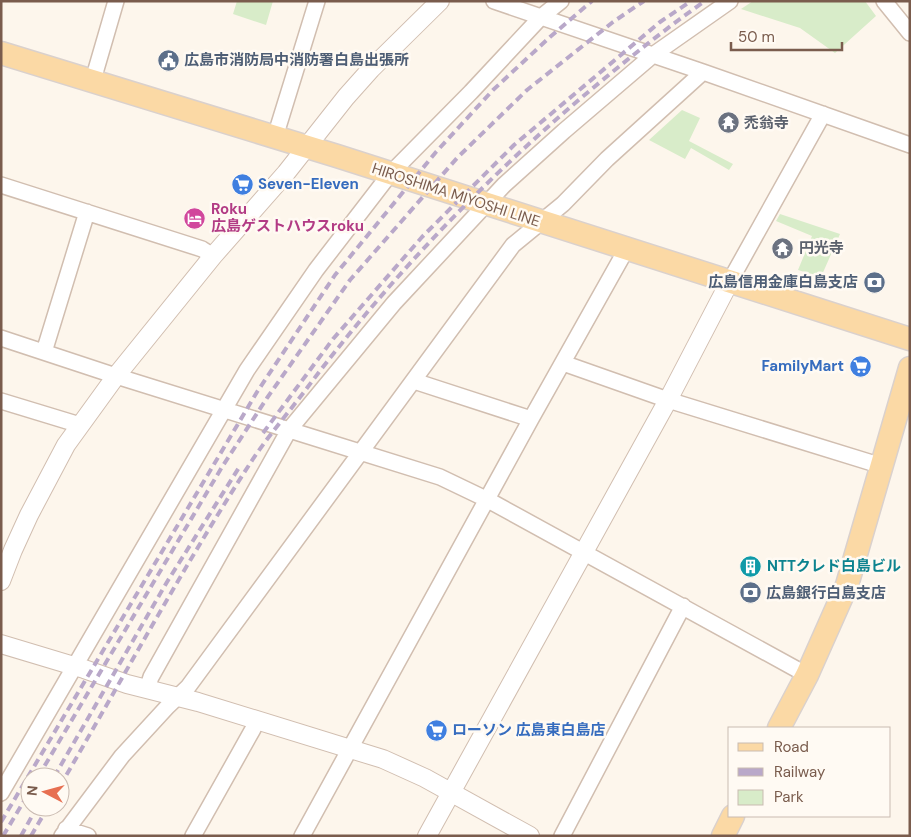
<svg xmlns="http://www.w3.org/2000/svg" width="911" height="837" font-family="'DM Sans','Noto Sans JP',sans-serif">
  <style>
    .green { fill: #d8ecc9 }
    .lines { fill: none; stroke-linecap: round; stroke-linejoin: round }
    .minor-casing { stroke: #d1beb0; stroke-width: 18 }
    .tertiary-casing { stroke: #d1beb0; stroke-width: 20 }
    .primary-casing { stroke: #dad1cd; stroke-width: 25 }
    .minor { stroke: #fff; stroke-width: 15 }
    .tertiary { stroke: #fff; stroke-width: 18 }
    .primary { stroke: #fbd9a5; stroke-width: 22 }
    .rail { stroke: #b9a8c9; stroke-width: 4; stroke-dasharray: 8 5; stroke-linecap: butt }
    .labels { text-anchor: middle; stroke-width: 5; stroke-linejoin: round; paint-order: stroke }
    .service-label { font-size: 15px; font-weight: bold; fill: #4e5e75; stroke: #fffaf3; text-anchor: start }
    .worship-label { font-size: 15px; font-weight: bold; fill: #5b616d; stroke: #fffaf3; text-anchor: start }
    .shop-label { font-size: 15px; font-weight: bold; fill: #366cbe; stroke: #fffaf3; text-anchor: start }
    .street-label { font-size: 15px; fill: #7a5c4d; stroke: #fffaf3 }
    .hotel-label { font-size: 15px; font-weight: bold; fill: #b23c85; stroke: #fffaf3; text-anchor: start }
    .culture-label { font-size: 15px; font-weight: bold; fill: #0d838f; stroke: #fffaf3; text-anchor: start }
  </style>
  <rect width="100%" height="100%" fill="#fdf6ec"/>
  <!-- green -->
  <path class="green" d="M 237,1 L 273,1 L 266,25 L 233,14 Z
    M 753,1 L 865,1 L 876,16 L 835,53 L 800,28 L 741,9 Z
    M 682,110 L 700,118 L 689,141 L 733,164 L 729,170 L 691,148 L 685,159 L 649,140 Z
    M 780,214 L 840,234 L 821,277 L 798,270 L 812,236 L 776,221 Z"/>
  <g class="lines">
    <defs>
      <path id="minor" d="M 494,1 L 703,72 L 910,145
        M 884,1 L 910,33
        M 93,80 L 116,1
        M 275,137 L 317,1
        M 1,185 L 202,249 L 213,256
        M 730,281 L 823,114
        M 1,338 L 116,376 L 440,477 L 488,500 L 807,675
        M 44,352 L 87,212
        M 563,363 L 668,400 L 882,466
        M 414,381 L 531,419
        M 1,401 L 80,425
        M 147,689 L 151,677 L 289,430 L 394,303 L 504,185 L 564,131 L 653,55 L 730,1
        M 1,793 L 247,370 L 316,270 L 390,174 L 471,92 L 541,17 L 561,1
        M 66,829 L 88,836
        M 62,836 L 122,756 L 168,706 L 188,687 L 513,245 L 563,204 L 607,159 L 703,72
        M 193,836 L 253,729 L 257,720
        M 302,836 L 531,419 L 627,248
        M 562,836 L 683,606"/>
      <path id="tertiary" d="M 1,581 L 13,550 L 29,515 L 66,445 L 116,376 L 213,256 L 286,173 L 346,97 L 371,69 L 440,1
        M 1,644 L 84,669 L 127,684 L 198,702 L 383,759 L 425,778 L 530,836
        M 427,836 L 668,400 L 730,281"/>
      <path id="primary" d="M 1,53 L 337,156 L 910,339
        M 779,728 L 807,675 L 847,585 L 910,368
        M 723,836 L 733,816"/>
    </defs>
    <!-- minor casing -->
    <use href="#minor" class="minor-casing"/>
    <!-- tertiary casing -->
    <use href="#tertiary" class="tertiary-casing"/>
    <!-- primary casing -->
    <use href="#primary" class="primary-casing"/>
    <!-- minor -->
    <use href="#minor" class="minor"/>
    <!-- tertiary -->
    <use href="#tertiary" class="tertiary"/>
    <!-- primary -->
    <use href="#primary" class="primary"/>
    <!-- rail -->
    <path class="rail" d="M 263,433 L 333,339 L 422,237 L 514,145 L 660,22 L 691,1
      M 38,777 L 222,467 L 267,398 L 350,280 L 457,158 L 527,90 L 613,22 L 644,1
      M 54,777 L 167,582 L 240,466
      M 60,786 C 123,678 183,567 251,462 C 268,436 289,412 307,388 C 392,275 490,173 599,83 C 634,54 668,27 705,1
      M 1,822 L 257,392 L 335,275 L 436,152 L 493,90 L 550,37 L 592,1
      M 3,836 L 30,791
      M 21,836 L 37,807
      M 31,836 L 48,807"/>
  </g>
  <!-- icons -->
  <defs>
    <symbol id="civic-disc" viewBox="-11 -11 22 22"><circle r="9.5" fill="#5c6f8a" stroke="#fffaf3"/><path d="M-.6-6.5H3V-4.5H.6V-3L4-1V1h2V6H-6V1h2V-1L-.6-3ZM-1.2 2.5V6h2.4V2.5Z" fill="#fff"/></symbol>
    <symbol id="temple-disc" viewBox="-11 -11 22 22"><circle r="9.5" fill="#6b7280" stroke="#fffaf3"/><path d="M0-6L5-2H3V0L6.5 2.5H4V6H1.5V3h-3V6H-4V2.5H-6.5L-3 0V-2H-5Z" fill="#fff"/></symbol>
    <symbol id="supermarket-disc" viewBox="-11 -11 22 22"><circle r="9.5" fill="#3f7fe0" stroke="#fffaf3"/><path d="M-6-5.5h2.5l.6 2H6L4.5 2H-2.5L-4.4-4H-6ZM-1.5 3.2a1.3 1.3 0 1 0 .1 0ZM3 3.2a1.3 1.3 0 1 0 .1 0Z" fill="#fff"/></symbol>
    <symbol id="hotel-disc" viewBox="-11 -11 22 22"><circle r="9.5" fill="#d1479c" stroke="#fffaf3"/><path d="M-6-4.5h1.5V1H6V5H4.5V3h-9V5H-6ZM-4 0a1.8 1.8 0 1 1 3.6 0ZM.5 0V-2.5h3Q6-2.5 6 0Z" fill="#fff"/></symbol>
    <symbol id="bank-disc" viewBox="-11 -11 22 22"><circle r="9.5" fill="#5c6f8a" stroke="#fffaf3"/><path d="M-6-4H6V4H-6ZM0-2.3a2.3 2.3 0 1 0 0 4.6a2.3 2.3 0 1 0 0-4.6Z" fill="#fff"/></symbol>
    <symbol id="building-disc" viewBox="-11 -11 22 22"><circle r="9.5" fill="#0f9aa8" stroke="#fffaf3"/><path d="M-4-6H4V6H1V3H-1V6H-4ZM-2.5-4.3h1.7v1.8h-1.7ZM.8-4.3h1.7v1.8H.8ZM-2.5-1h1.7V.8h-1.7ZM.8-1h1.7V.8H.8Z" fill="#fff"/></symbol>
  </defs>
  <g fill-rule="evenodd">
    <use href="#civic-disc" x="156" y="48" width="25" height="25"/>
    <use href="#temple-disc" x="716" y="110" width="25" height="25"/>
    <use href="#supermarket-disc" x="230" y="172" width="25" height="25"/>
    <use href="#hotel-disc" x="182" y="206" width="25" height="25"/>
    <use href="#temple-disc" x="770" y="236" width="25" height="25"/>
    <use href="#bank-disc" x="862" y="270" width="25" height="25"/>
    <use href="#supermarket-disc" x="848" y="354" width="25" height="25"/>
    <use href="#building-disc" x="738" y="554" width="25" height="25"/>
    <use href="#bank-disc" x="738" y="580" width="25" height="25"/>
    <use href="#supermarket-disc" x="424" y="718" width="25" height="25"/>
  </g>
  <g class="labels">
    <!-- service labels -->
    <g class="service-label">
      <text x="184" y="65">広島市消防局中消防署白島出張所</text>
      <text x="858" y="287" text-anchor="end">広島信用金庫白島支店</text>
      <text x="766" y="598">広島銀行白島支店</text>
    </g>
    <!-- worship labels -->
    <g class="worship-label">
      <text x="744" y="128">禿翁寺</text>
      <text x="799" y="253">円光寺</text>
    </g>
    <!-- shop labels -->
    <g class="shop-label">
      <text x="258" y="189">Seven-Eleven</text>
      <text x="844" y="371" text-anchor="end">FamilyMart</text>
      <text x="452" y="735">ローソン 広島東白島店</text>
    </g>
    <!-- street labels -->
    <g class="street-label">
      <text transform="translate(456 195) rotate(18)" y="5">HIROSHIMA MIYOSHI LINE</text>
    </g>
    <!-- hotel labels -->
    <g class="hotel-label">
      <text x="211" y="214">Roku<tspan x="211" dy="17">広島ゲストハウスroku</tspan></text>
    </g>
    <!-- culture labels -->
    <g class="culture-label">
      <text x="767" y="571">NTTクレド白島ビル</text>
    </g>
  </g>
  <!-- border -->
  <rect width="911" height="837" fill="none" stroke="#7a5c4d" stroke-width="5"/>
  <!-- legend -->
  <rect x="728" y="727" width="162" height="90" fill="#fffaf3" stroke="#cabbb1"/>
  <rect x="738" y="743" width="25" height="8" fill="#fbd9a5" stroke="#cabbb1"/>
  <text x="774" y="752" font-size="15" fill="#7a5c4d">Road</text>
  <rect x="738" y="768" width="25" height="8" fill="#b9a8c9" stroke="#cabbb1"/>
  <text x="774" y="777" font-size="15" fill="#7a5c4d">Railway</text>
  <rect x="738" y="790" width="25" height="15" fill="#d8ecc9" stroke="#cabbb1"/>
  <text x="774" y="802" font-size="15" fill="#7a5c4d">Park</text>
  <!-- north arrow -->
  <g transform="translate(45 792) rotate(276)"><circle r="24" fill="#fffaf3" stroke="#cabbb1"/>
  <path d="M0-4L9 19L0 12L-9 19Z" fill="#e76f51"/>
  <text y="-8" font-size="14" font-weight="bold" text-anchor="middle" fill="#7a5c4d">N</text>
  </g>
  <!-- scale -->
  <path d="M731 42v8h111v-8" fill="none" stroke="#7a5c4d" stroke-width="2.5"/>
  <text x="738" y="42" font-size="15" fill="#7a5c4d" stroke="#fffaf3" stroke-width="4" paint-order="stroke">50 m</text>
</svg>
